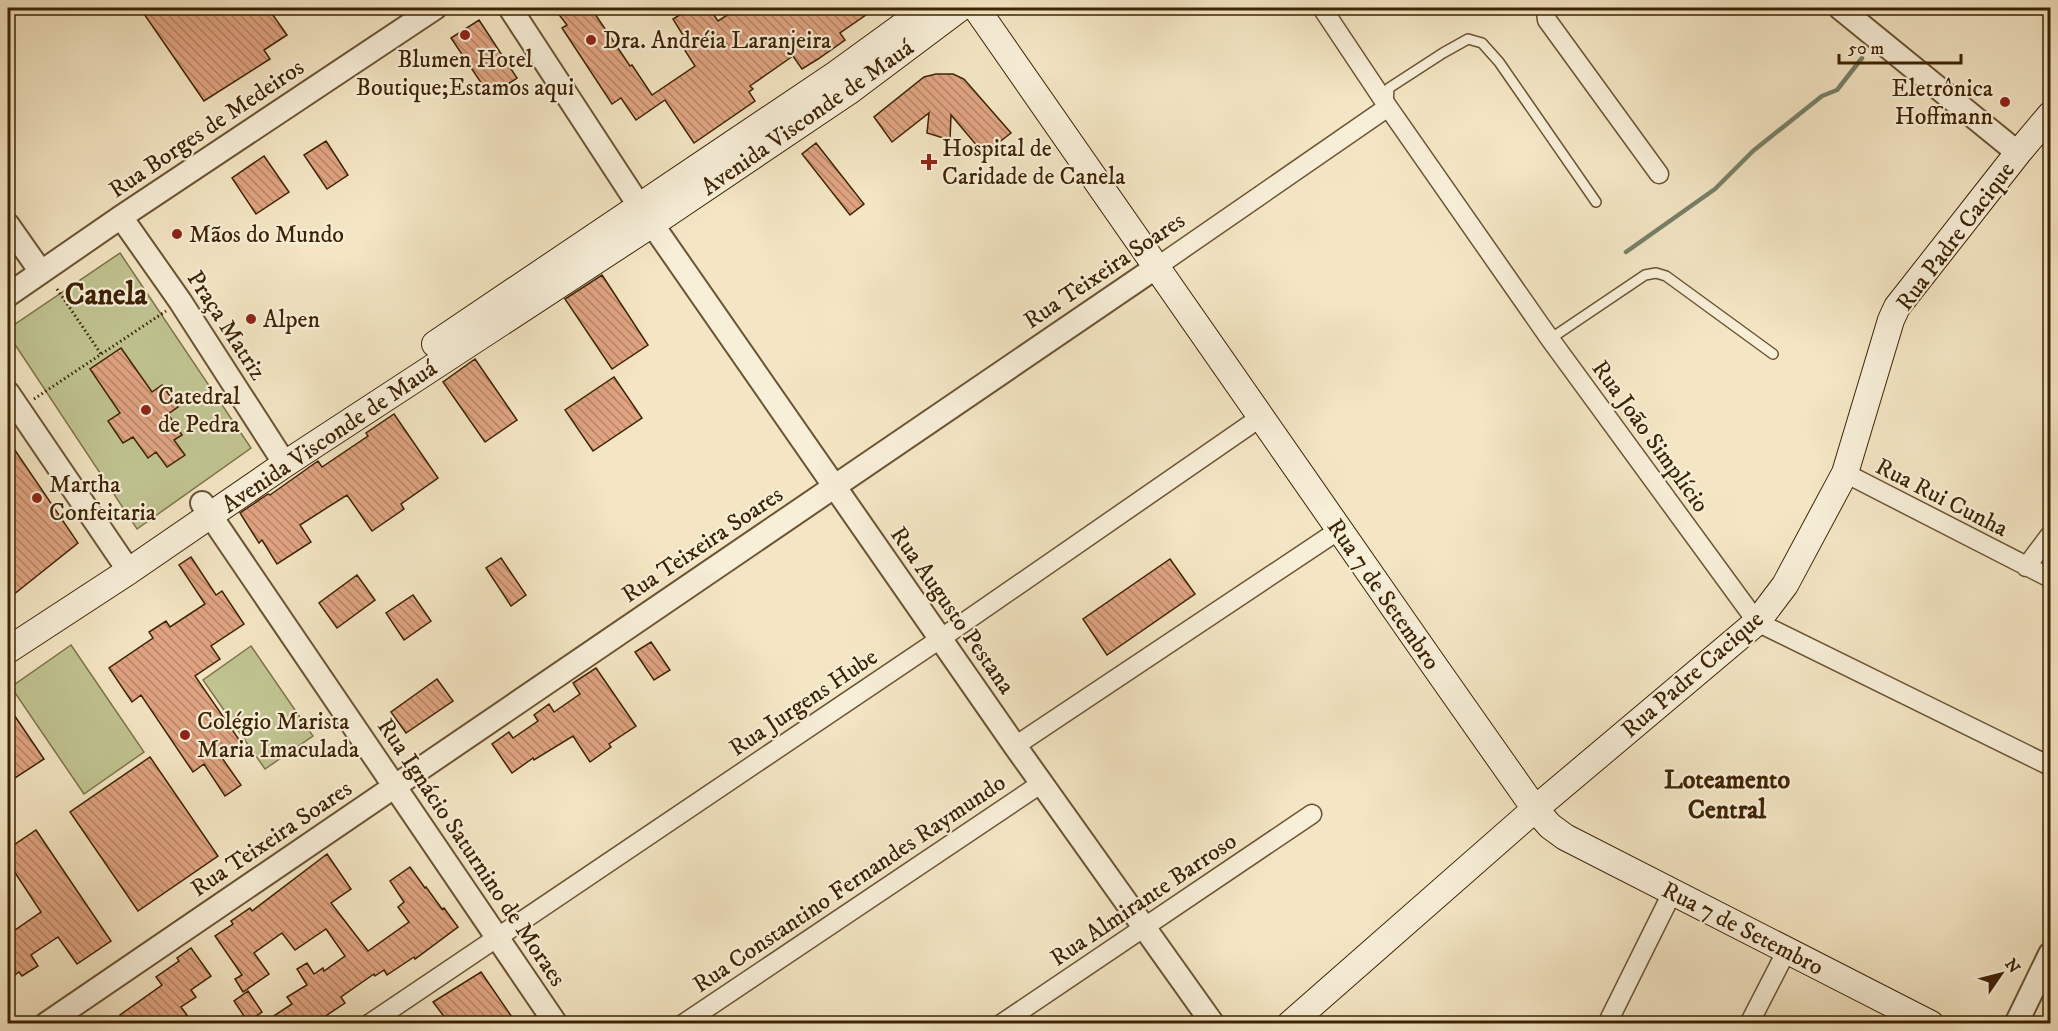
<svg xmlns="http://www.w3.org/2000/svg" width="2058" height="1031" font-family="'IM FELL DW Pica',serif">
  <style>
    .green { fill: #c0c491; stroke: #7e744a; stroke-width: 1.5 }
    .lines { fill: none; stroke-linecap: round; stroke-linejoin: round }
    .stream { stroke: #77816a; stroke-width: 4.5 }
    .building { fill: url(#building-back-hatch); stroke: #3d2303; stroke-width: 1.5 }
    .service-casing { stroke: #6b5433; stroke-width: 12 }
    .minor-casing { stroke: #6b5433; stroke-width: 21 }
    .tertiary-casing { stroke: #6b5433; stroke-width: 26 }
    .secondary-casing { stroke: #3d2303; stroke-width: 28 }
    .path { stroke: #3d2303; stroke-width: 3; stroke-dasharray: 1.5 3; stroke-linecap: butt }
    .service { stroke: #f8efd9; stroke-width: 9 }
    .minor { stroke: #f8efd9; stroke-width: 18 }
    .tertiary { stroke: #f8efd9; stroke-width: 22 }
    .secondary { stroke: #f8efd9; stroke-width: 26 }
    .poi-dot { fill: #8f2418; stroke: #f8efd9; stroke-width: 2 }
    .labels { text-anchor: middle; stroke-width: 4.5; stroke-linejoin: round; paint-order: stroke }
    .poi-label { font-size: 24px; fill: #3d2303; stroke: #f8efd9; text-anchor: start }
    .street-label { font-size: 24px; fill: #3d2303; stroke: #f8efd9 }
    .neighbourhood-label { font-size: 26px; font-weight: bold; fill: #3d2303; stroke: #f8efd9 }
    .district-label { font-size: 30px; font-weight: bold; fill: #3d2303; stroke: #f8efd9 }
  </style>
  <defs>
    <pattern id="building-back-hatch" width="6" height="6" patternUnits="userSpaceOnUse" patternTransform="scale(1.5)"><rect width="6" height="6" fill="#e0a482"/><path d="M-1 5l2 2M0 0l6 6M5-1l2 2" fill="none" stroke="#b78568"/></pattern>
  </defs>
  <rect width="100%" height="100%" fill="#f4e6c4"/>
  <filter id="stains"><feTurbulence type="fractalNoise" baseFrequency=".00333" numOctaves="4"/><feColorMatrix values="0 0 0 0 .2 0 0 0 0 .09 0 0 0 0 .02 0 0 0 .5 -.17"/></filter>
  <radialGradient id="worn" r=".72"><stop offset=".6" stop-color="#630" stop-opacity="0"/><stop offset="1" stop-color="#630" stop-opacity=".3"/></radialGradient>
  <!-- green -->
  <path class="green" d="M 120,253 L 251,448 L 137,529 L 8,334 L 8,329 Z
    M 71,645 L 144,752 L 84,794 L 11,687 Z
    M 251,646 L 313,736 L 265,769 L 203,680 Z"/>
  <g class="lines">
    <!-- stream -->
    <path class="stream" d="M 1626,252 L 1715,189 L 1753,151 L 1822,96 L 1837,90 L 1862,58"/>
  </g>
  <!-- building -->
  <path class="building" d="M 140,8 L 268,8 L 287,35 L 264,50 L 270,59 L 204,101 Z
    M 554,8 L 591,8 L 630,66 L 632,65 L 652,95 L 695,66 L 684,49 L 689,45 L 673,19 L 691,8 L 709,8 L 718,21 L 738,8 L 876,8 L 840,33 L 845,40 L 818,59 L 802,69 L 793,56 L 750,86 L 753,89 L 749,92 L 755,101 L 694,143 L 665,100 L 636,120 L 621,98 L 612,104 L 562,28 L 567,25 Z
    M 479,20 L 517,78 L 490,96 L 451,38 Z
    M 936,74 L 953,74 L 964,79 L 1011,133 L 984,154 L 951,115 L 950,140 L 927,133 L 929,113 L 892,142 L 874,117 L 924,77 Z
    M 326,141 L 348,175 L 327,189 L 304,155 Z
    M 816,143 L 864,204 L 850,215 L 802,154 Z
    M 264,156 L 289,192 L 256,214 L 232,178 Z
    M 602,275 L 648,345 L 612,369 L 565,299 Z
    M 121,348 L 152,392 L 162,385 L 178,407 L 168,414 L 182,435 L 174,440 L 185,455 L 167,467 L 156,452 L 148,458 L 133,437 L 123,443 L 108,421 L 120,413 L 90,369 Z
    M 475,359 L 517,420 L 485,442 L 443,382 Z
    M 614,377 L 642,418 L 593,451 L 565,410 Z
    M 394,414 L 438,478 L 401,504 L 404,509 L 372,531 L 347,495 L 300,525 L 311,542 L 277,564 L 262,540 L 259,543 L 240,513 L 268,494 L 270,495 L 318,461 L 322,467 L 368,436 L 366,433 Z
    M 8,440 L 78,543 L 8,599 Z
    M 191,557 L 216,595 L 222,591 L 244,624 L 211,646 L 220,659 L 195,676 L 242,744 L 222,758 L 241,785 L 225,796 L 204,764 L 193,772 L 141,695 L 132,702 L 109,668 L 153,638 L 149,632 L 166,621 L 170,627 L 205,604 L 179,565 Z
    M 501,558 L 526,595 L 511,606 L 486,568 Z
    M 1170,559 L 1195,594 L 1107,655 L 1083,619 Z
    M 357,575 L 375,600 L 337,628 L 319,603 Z
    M 413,595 L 431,621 L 404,640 L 386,613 Z
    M 651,642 L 670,670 L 654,680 L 635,652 Z
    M 596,668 L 636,726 L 609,744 L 611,747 L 590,762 L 573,736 L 534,760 L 533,758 L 512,773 L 492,744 L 509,732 L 513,738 L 538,721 L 534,715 L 549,704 L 554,712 L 580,694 L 573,683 Z
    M 437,679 L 453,701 L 406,733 L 391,712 Z
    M 8,706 L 44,759 L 12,780 L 8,773 Z
    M 150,757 L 218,856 L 138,911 L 70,812 Z
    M 36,830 L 111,941 L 77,964 L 58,937 L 31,955 L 38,966 L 22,976 L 19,972 L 8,980 L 8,935 L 41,912 L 8,862 L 8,849 Z
    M 327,854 L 351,889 L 331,903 L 368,951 L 409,922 L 398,907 L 404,902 L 390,881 L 410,867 L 425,888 L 426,887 L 442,909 L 444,908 L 458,927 L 415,959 L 414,957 L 387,975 L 384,970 L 375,976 L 374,974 L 341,997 L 345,1003 L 315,1023 L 263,1023 L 292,1004 L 287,997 L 307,985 L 297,969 L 307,963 L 314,974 L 323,968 L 324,971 L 345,956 L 326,929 L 295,950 L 282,933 L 254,953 L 269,974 L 243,992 L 235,979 L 242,975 L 215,936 L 233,924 L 231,921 L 250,908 L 252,911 Z
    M 191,948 L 211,976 L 191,990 L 196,997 L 181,1007 L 187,1015 L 175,1023 L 126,1023 L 120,1015 L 162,985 L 156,977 L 179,961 L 177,958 Z
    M 481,972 L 516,1023 L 449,1023 L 433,1002 Z
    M 248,991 L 262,1012 L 248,1022 L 234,1001 Z"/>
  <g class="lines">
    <defs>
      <path id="service" d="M 1388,105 L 1389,88 L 1443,53 L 1468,39 L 1482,43 L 1499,62 L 1596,202
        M 1550,339 L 1645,275 L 1656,273 L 1666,276 L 1773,354"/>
      <path id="minor" d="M 1322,8 L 1388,107 L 1550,339 L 1757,622 L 2050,766
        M 1547,8 L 1546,12 L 1547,20 L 1659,174
        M 1158,266 L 1388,107
        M 1845,473 L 2050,578
        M 2026,567 L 2050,535
        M 1015,746 L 1339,530
        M 369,1024 L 940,639 L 1261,417
        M 683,1024 L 1042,783
        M 1001,1024 L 1312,814
        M 1607,1024 L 1673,891
        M 1749,1024 L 1787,950"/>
      <path id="tertiary" d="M 510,8 L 640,207
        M 1840,8 L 2018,153
        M 121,217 L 180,301 L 285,464
        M 652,224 L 1015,746 L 1213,1024
        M 8,225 L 41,272
        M 8,295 L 121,217 L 435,8
        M 8,393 L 129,571
        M 202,503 L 556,1024
        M 46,1024 L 1158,266
        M 2016,1024 L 2050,954"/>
      <path id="secondary" d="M 976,8 C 1163,274 1347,543 1535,809 L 1550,826 L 1565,837 L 1931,1024
        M 435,344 L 836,74 L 927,8
        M 8,650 L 129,571 L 285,464 L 652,224 L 848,92 L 960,8
        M 1290,1024 L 1535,809 L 1757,622 L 1785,585 L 1845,473 L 1891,320 L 1897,307 L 2018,153 L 2050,115"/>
    </defs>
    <!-- service casing -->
    <use href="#service" class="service-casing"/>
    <!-- minor casing -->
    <use href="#minor" class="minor-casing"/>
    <!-- tertiary casing -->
    <use href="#tertiary" class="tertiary-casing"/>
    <!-- secondary casing -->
    <use href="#secondary" class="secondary-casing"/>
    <!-- path -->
    <path class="path" d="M 57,289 L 101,354
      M 34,399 L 166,311"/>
    <!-- service -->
    <use href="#service" class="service"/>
    <!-- minor -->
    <use href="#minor" class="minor"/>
    <!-- tertiary -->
    <use href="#tertiary" class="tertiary"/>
    <!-- secondary -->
    <use href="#secondary" class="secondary"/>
  </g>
  <!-- markers -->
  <g class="poi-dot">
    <circle cx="465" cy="35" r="6"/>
    <circle cx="591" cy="40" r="6"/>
    <circle cx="2005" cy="102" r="6"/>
    <path d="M926 153h6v6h6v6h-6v6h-6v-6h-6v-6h6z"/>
    <circle cx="177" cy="234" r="6"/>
    <circle cx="251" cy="319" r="6"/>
    <circle cx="146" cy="410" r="6"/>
    <circle cx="37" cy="498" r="6"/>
    <circle cx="185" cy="735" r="6"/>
  </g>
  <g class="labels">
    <!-- poi labels -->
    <g class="poi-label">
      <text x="603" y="48">Dra. Andréia Laranjeira</text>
      <text x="465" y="67" text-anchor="middle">Blumen Hotel<tspan x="465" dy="28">Boutique;Estamos aqui</tspan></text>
      <text x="1993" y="96" text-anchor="end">Eletrônica<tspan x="1993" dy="28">Hoffmann</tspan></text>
      <text x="942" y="156">Hospital de<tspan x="942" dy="28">Caridade de Canela</tspan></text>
      <text x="189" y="242">Mãos do Mundo</text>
      <text x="263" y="327">Alpen</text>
      <text x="158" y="404">Catedral<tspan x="158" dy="28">de Pedra</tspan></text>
      <text x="49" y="492">Martha<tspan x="49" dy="28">Confeitaria</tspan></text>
      <text x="197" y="729">Colégio Marista<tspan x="197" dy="28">Maria Imaculada</tspan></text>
    </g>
    <!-- street labels -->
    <g class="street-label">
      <text transform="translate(807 117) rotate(-35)" y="8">Avenida Visconde de Mauá</text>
      <text transform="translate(206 128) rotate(-34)" y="8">Rua Borges de Medeiros</text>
      <text transform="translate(1955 236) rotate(-53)" y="8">Rua Padre Cacique</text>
      <text transform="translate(1104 270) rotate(-34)" y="8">Rua Teixeira Soares</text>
      <text transform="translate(227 325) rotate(57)" y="8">Praça Matriz</text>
      <text transform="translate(329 436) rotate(-34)" y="8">Avenida Visconde de Mauá</text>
      <text transform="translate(1651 436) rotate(54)" y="8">Rua João Simplício</text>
      <text transform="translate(1942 497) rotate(27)" y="8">Rua Rui Cunha</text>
      <text transform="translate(702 544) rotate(-34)" y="8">Rua Teixeira Soares</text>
      <text transform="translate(1384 594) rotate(55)" y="8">Rua 7 de Setembro</text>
      <text transform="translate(953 610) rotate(55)" y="8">Rua Augusto Pestana</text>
      <text transform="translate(1692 674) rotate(-41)" y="8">Rua Padre Cacique</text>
      <text transform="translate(803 702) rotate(-34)" y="8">Rua Jurgens Hube</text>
      <text transform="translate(271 838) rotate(-34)" y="8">Rua Teixeira Soares</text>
      <text transform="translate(472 852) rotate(56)" y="8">Rua Ignácio Saturnino de Moraes</text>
      <text transform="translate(849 883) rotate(-34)" y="8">Rua Constantino Fernandes Raymundo</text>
      <text transform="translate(1143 899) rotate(-34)" y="8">Rua Almirante Barroso</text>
      <text transform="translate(1743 928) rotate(27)" y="8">Rua 7 de Setembro</text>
    </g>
    <!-- neighbourhood labels -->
    <g class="neighbourhood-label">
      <text x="1727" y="788">Loteamento<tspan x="1727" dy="30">Central</tspan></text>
    </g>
    <!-- district labels -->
    <g class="district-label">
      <text x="106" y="304">Canela</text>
    </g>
  </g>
  <!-- margin -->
  <rect width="2058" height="1031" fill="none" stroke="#f4e6c4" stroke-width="30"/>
  <rect x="9" y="9" width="2040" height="1013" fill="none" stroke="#3d2303" stroke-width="3"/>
  <rect x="15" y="15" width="2028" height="1001" fill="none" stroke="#3d2303" stroke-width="1.5"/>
  <!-- north arrow -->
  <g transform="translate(2001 974) rotate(55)" stroke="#f8efd9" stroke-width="4.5" paint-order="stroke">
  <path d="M0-4.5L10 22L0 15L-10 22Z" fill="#3d2303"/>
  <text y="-9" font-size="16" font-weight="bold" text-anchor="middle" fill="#3d2303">N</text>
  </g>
  <!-- scale -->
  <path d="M1839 54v9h122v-9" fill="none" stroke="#3d2303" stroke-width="3"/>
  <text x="1848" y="54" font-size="18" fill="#3d2303" stroke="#f8efd9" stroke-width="4.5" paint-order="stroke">50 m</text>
  <rect width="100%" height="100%" filter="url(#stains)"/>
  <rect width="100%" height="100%" fill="url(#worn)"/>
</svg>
